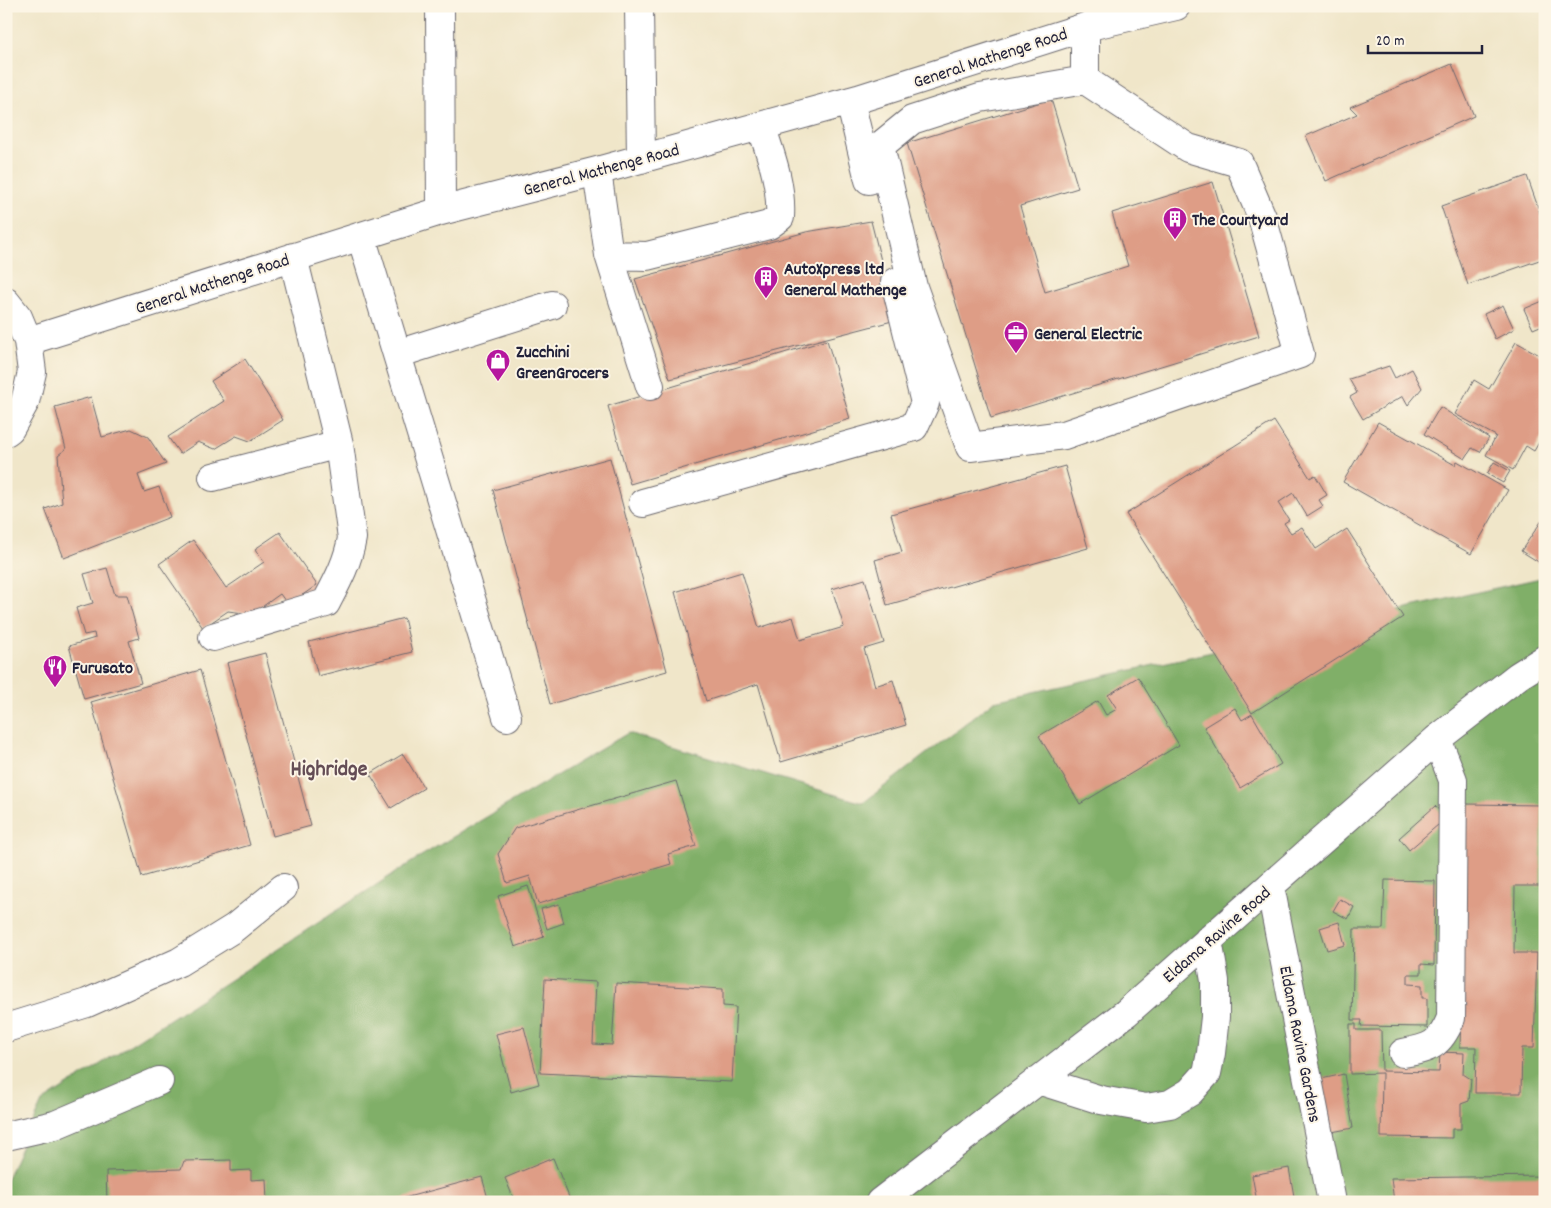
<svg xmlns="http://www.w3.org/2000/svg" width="1551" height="1208" font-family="Dekko,sans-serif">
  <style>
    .forest { fill: #80af68; stroke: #516852 }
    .building { fill: #de9d86 }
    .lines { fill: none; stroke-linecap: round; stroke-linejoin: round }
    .minor-casing { stroke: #6a676d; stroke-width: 30 }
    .minor { stroke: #fff; stroke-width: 28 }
    .labels { text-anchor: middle; stroke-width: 4; stroke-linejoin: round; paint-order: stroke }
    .street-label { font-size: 18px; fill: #22223b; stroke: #fcf5e5 }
    .poi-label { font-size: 18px; font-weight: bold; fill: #22223b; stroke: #fcf5e5; text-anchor: start }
    .district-label { font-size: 22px; font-weight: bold; fill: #644d55; stroke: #fcf5e5 }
  </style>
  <rect width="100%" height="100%" fill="#fcf5e5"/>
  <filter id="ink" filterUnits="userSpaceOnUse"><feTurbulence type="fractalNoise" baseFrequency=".02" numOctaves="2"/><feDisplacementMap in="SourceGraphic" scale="10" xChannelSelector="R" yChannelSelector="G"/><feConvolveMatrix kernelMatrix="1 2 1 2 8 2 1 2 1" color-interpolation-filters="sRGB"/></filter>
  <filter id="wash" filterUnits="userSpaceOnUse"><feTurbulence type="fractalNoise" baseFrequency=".0096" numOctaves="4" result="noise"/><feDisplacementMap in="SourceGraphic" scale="20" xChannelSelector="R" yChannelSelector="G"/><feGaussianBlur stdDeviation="1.12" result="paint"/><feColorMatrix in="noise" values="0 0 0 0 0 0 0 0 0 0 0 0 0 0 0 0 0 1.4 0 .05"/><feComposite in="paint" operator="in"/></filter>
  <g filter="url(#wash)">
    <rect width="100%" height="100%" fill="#f0e6c9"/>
    <!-- forest -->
    <path class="forest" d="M 1545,577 L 1545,1202 L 6,1202 L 6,1180 L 42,1102 L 421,856 L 628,733 L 863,803 L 994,701 Z"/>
    <g id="blocks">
      <!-- building -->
      <path class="building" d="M 1452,64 L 1474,116 L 1326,181 L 1306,136 L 1357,114 L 1350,107 Z
        M 1051,99 L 1078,188 L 1020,206 L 1045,292 L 1128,266 L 1112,213 L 1213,182 L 1259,336 L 991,418 L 907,143 Z
        M 1527,176 L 1545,227 L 1545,258 L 1468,285 L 1441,206 Z
        M 871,221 L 896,320 L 670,379 L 635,279 L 806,232 Z
        M 1545,300 L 1545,324 L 1533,329 L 1524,309 Z
        M 1503,305 L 1514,329 L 1495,339 L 1484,314 Z
        M 827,340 L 850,419 L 630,484 L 608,406 Z
        M 1516,342 L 1545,358 L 1545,432 L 1534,451 L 1526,446 L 1513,470 L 1486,455 L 1496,436 L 1455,414 L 1474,380 L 1489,389 Z
        M 245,359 L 283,420 L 250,441 L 236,436 L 215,449 L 198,442 L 180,454 L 168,437 L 224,401 L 211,381 Z
        M 1389,366 L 1395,378 L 1412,369 L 1422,388 L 1408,405 L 1403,396 L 1363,419 L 1350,397 L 1357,393 L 1349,379 Z
        M 91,397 L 102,437 L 131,429 L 148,437 L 166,464 L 138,475 L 144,492 L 159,487 L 170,517 L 64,558 L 45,509 L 62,503 L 58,455 L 66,449 L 55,407 Z
        M 1440,407 L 1489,438 L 1480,452 L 1472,448 L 1465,459 L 1424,434 Z
        M 1274,421 L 1310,478 L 1315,475 L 1327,495 L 1319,500 L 1323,506 L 1307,516 L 1293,493 L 1278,503 L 1289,520 L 1284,523 L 1291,533 L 1302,527 L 1316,549 L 1347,529 L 1403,617 L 1252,713 L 1126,514 Z
        M 1378,422 L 1455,465 L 1457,461 L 1508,490 L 1471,554 L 1343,482 Z
        M 610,458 L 667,671 L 550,704 L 493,490 Z
        M 1494,462 L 1510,471 L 1503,483 L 1487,474 Z
        M 1065,466 L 1088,548 L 887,605 L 875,560 L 902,552 L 891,514 Z
        M 1545,516 L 1545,566 L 1521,551 Z
        M 280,532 L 317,585 L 288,605 L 280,594 L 252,614 L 228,611 L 203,628 L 159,564 L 193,540 L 226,588 L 264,562 L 255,549 Z
        M 107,568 L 115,595 L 127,595 L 139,638 L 129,641 L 141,683 L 84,699 L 69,646 L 95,638 L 94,633 L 84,635 L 76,608 L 93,603 L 84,574 Z
        M 742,572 L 759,628 L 793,617 L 800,640 L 844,627 L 832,589 L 865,579 L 884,643 L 864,649 L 875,686 L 893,680 L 906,725 L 781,762 L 758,684 L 706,701 L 675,592 Z
        M 404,618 L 412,652 L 318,676 L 309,642 Z
        M 265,653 L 311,826 L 273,836 L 227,663 Z
        M 200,670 L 250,845 L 142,877 L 91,702 Z
        M 1138,677 L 1179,745 L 1080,804 L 1039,736 L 1098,701 L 1106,715 L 1117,709 L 1108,695 Z
        M 1235,708 L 1242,720 L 1252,714 L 1281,764 L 1240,788 L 1204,727 Z
        M 403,754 L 424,788 L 391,808 L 370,774 Z
        M 676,781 L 696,846 L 668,854 L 671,864 L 538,904 L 530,876 L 507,883 L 498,854 L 515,828 Z
        M 1466,804 L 1542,805 L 1540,886 L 1515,886 L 1514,953 L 1537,953 L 1534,1048 L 1522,1048 L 1521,1093 L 1475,1093 L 1476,1047 L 1460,1047 Z
        M 1435,806 L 1446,818 L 1409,850 L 1399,838 Z
        M 1385,880 L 1435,881 L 1434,965 L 1421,964 L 1421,974 L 1408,974 L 1408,984 L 1422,985 L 1422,998 L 1427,998 L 1427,1027 L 1361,1026 L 1362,1020 L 1352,1020 L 1354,929 L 1383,929 Z
        M 528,886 L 544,937 L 515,947 L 498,896 Z
        M 1340,899 L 1354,907 L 1348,919 L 1333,911 Z
        M 559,904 L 564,923 L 547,929 L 541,909 Z
        M 1339,922 L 1345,945 L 1327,950 L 1320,928 Z
        M 545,979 L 596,982 L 593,1044 L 612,1045 L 616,983 L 723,989 L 723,1006 L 736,1007 L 732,1082 L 540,1073 Z
        M 1350,1024 L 1356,1024 L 1356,1030 L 1381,1030 L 1382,1071 L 1439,1072 L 1440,1052 L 1464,1053 L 1463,1074 L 1471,1079 L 1469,1101 L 1461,1104 L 1461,1129 L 1452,1129 L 1452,1138 L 1381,1137 L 1382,1073 L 1350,1074 Z
        M 524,1027 L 539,1084 L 511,1092 L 496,1034 Z
        M 1543,1033 L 1545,1033 L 1545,1089 L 1540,1089 Z
        M 1344,1074 L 1353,1128 L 1321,1134 L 1312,1081 Z
        M 553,1158 L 571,1202 L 515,1202 L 505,1178 Z
        M 231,1160 L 231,1171 L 251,1170 L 251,1180 L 266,1179 L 267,1202 L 107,1202 L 106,1171 L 181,1169 L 184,1161 Z
        M 1289,1168 L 1295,1202 L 1257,1202 L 1252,1175 Z
        M 1545,1176 L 1545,1202 L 1394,1202 L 1391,1178 Z
        M 482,1177 L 489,1202 L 393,1202 L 393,1201 Z"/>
    </g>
  </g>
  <g filter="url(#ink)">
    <use href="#blocks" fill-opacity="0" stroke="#6a676d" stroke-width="1"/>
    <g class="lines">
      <defs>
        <path id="minor" d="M 440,6 L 441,211
          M 639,6 L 641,159
          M 1085,27 L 1085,80
          M 1085,80 L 1188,148 L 1239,163 L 1262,217 L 1300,354 L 1064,435 L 970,447 L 913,287 L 880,146 L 912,120 L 980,98 Z
          M 850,101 L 869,180
          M 597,171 L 609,255 L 650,386
          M 361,236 L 507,717
          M 609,255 L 647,256 L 769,225 L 780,217 C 782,185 771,155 761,126
          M 6,302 L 18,317 L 28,341 L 32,372 L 25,402 L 10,429 L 6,432
          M 28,341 L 441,211 L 597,171 L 858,99 L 1085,27 L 1176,6
          M 397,354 L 552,305
          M 213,477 L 339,444
          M 643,503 L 914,427 L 925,403 L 895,282
          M 213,637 L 326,603 C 337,582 348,562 352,538 L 339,444 L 293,257
          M 1270,886 L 1332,1202
          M 6,1028 L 87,1003 L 179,962 L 234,928 L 283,888
          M 1403,1053 C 1431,1048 1440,1045 1451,1018 L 1453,780 L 1437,739
          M 1038,1080 L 1101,1100 L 1146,1108 L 1170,1104 L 1190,1092 L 1207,1073 L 1211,1053 L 1215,1017 L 1215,981 L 1208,940
          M 6,1136 L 55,1125 L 159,1081
          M 880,1202 L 1126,1013 L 1437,739 L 1518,676 L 1545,659"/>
      </defs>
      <!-- minor casing -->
      <use href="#minor" class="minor-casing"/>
      <!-- minor -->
      <use href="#minor" class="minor"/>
    </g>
  </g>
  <!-- icons -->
  <defs>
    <symbol id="building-pin" viewBox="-11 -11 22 30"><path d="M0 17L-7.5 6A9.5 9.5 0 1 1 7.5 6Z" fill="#b5179e" stroke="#fcf5e5"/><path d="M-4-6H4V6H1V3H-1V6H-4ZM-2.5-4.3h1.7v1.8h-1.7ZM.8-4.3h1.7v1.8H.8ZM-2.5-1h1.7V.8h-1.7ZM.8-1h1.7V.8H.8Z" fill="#fff"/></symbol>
    <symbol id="office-pin" viewBox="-11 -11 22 30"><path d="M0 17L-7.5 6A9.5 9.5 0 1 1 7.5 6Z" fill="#b5179e" stroke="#fcf5e5"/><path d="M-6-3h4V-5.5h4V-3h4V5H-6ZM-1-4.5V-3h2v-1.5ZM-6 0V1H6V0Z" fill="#fff"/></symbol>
    <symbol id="shop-pin" viewBox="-11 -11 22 30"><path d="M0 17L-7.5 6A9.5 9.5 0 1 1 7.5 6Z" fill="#b5179e" stroke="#fcf5e5"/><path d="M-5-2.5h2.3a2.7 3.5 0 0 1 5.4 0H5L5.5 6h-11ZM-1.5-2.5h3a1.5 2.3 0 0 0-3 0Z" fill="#fff"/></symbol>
    <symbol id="restaurant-pin" viewBox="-11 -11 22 30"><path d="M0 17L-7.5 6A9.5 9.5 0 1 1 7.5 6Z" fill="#b5179e" stroke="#fcf5e5"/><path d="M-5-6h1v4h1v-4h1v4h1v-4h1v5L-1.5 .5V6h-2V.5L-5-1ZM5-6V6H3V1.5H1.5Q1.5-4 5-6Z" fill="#fff"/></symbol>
  </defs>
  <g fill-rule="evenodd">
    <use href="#building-pin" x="1161" y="205" width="28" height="38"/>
    <use href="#building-pin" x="752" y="264" width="28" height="38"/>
    <use href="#office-pin" x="1002" y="319" width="28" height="38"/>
    <use href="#shop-pin" x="484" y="347" width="28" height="38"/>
    <use href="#restaurant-pin" x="41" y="653" width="28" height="38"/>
  </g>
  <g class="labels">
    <!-- street labels -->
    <g class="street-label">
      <text transform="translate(990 57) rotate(-18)" y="6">General Mathenge Road</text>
      <text transform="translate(601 169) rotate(-15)" y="6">General Mathenge Road</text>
      <text transform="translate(212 283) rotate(-18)" y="6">General Mathenge Road</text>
      <text transform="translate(1216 934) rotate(-41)" y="6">Eldama Ravine Road</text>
      <text transform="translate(1301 1044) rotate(79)" y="6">Eldama Ravine Gardens</text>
    </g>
    <!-- poi labels -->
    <g class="poi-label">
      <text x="1192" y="225">The Courtyard</text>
      <text x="784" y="274">AutoXpress ltd<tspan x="784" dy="21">General Mathenge</tspan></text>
      <text x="1034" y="339">General Electric</text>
      <text x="516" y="357">Zucchini<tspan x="516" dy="21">GreenGrocers</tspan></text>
      <text x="72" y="673">Furusato</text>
    </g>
    <!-- district labels -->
    <g class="district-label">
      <text x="329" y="775">Highridge</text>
    </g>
  </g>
  <!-- margin -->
  <rect width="1551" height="1208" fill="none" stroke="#fcf5e5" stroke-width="25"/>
  <!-- scale -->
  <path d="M1368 45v8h114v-8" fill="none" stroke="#22223b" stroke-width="2.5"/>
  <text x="1376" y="45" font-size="15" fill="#22223b" stroke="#fcf5e5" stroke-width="4" paint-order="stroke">20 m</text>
</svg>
